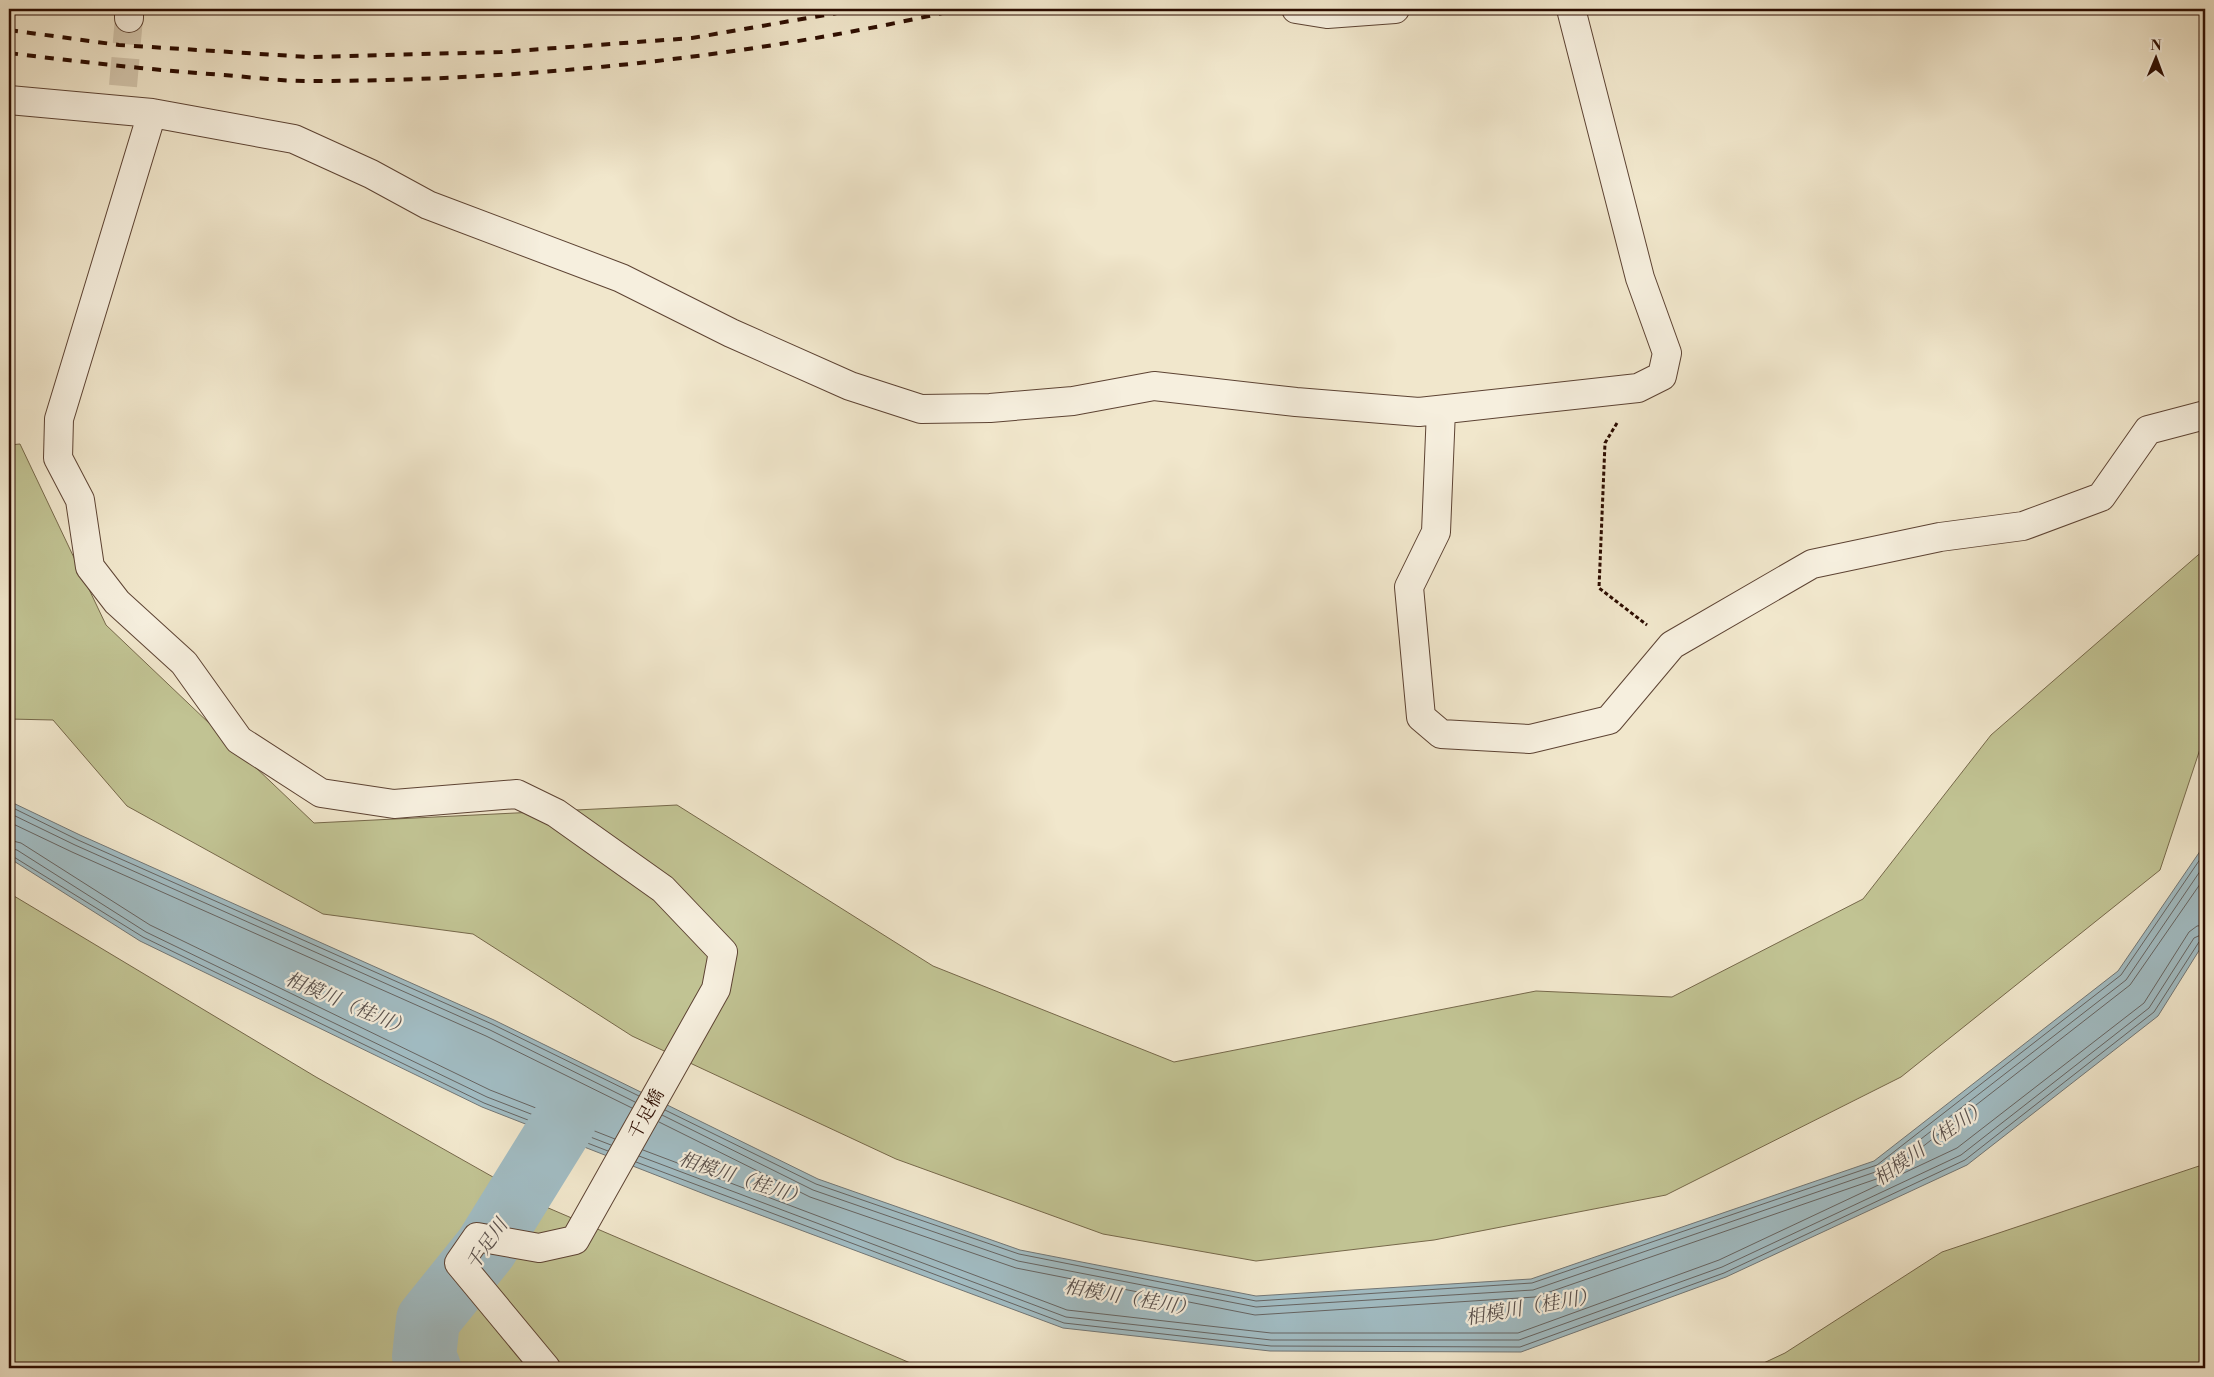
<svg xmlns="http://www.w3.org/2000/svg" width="2214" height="1377" font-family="'Libre Bodoni','Noto Serif JP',serif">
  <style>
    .green { fill: #c1c393; stroke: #76684a }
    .water { fill: #a1bcc3; stroke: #727675 }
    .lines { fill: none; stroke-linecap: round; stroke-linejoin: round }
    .shore { stroke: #666462; stroke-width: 1 }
    .river { stroke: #a1bcc3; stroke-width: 64 }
    .minor-tunnel { stroke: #d3c6ad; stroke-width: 28; stroke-dasharray: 28 14; stroke-linecap: butt }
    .minor-casing { stroke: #5d4333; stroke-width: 30 }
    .path { stroke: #2c0c00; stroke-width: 3; stroke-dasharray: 4 2.5; stroke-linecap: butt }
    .minor { stroke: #f6efde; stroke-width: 28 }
    .rail { stroke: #2c0c00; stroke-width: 4; stroke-dasharray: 9 9; stroke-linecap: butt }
    .labels { text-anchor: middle; stroke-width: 4.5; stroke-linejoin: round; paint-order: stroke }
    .street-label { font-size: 18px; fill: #2c0c00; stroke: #f6efde }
    .water-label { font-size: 19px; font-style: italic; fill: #5b524e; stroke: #f6efde }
  </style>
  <rect width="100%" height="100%" fill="#f1e7cc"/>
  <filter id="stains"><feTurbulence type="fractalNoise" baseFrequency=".004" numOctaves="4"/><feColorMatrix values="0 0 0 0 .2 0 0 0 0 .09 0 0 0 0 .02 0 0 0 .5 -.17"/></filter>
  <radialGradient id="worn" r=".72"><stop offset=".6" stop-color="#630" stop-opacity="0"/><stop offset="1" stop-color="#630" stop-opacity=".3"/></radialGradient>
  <!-- green -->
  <path class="green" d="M 20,444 L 106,625 L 314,823 L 677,805 L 933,966 L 1174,1062 L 1536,991 L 1672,997 L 1863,899 L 1991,735 L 2205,549 L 2205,734 L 2160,870 L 1901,1077 L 1666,1195 L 1434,1240 L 1256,1261 L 1103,1234 L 896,1159 L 632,1036 L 473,934 L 323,914 L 127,806 L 53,720 L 9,719 L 9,445 Z
    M 9,893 L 316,1077 L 546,1207 L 922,1368 L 9,1368 Z
    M 2205,1164 L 2205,1368 L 1753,1368 L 1785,1353 L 1942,1252 Z"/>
  <!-- water -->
  <path class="water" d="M 9,801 L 80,835 L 494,1020 L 818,1179 L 1020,1250 L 1256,1296 L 1531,1279 L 1874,1161 L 2118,971 L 2205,844 L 2205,941 L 2158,1016 L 1967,1165 L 1726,1277 L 1521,1352 L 1270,1351 L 1063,1328 L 712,1197 L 482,1107 L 140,941 L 9,858 Z"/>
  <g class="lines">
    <!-- shore -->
    <path class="shore" d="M 9,806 L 78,840 L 492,1024 L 639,1096
      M 9,813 L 75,845 L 490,1030 L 635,1102
      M 9,822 L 72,852 L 486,1036 L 632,1108
      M 9,840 L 21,843 L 150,925 L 490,1090 L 615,1139
      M 9,848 L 17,850 L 146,932 L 487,1097 L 611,1145
      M 9,854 L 143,937 L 484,1103 L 608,1151
      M 665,1110 L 816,1184 L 1019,1254 L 1256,1301 L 1532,1283 L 1877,1165 L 2121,975 L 2205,852
      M 662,1115 L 813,1190 L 1018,1261 L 1256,1307 L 1533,1290 L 1881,1170 L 2126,980 L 2205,864
      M 659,1122 L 810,1197 L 1016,1268 L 1255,1315 L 1535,1297 L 1885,1176 L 2130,985 L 2205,877
      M 643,1150 L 1067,1310 L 1271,1333 L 1518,1333 L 1719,1260 L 1957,1148 L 2144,1003 L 2189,932 L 2197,926 L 2205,925
      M 639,1156 L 1066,1317 L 1271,1340 L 1519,1340 L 1722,1267 L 1961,1155 L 2149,1008 L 2194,938 L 2205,933
      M 636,1162 L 1064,1323 L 1271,1346 L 1520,1347 L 1724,1273 L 1965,1160 L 2154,1012 L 2199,942 L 2205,939"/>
    <!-- river -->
    <path class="river" d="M 429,1368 L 424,1357 L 428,1320 L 486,1248 L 564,1122"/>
    <!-- minor-tunnel -->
    <path class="minor-tunnel" d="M 123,86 L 129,18"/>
    <defs>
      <path id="minor" d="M 129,9 L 129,18
        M 1296,9 L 1327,14 L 1395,9
        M 9,100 L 152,113 L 294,139 L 371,174 L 428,205 L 621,278 L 731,333 L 850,386 L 921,409 L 990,408 L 1073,401 L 1154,386 L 1296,402 L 1419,412 L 1638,388 L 1662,376 L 1667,353 L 1640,278 L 1571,9
        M 152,113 L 59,419 L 58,458 L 80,500 L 90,567 L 117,602 L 184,663 L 239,740 L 321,793 L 394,804 L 517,794 L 556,813 L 663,889 L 723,952 L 716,989 L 575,1240 L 539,1248 L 477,1237 L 459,1263 L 546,1368
        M 1441,410 L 1436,532 L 1409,587 L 1421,717 L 1441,734 L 1530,739 L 1609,720 L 1672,645 L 1812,564 L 1940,537 L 2023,526 L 2101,497 L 2148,430 L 2205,415"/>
    </defs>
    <!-- minor casing -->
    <use href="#minor" class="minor-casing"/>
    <!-- path -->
    <path class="path" d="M 1617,423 L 1605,443 L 1599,588 L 1647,625"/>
    <!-- minor -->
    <use href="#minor" class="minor"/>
    <!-- rail -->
    <path class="rail" d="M 9,30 L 119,45 L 309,57 L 501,52 L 692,38 L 860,9
      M 9,53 C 81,62 152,70 224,75 C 251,77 279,81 306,81 C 525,81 747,58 960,9"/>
  </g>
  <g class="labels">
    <!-- street labels -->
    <g class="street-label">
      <text transform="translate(646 1114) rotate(-61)" y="6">千足橋</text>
    </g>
    <!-- water labels -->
    <g class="water-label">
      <text transform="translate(348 1003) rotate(23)" y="7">相模川（桂川）</text>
      <text transform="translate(1930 1142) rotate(-35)" y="7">相模川（桂川）</text>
      <text transform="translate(743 1178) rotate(18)" y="7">相模川（桂川）</text>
      <text transform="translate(486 1244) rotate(-55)" y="7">千足川</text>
      <text transform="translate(1130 1297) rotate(10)" y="7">相模川（桂川）</text>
      <text transform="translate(1531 1306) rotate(-10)" y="7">相模川（桂川）</text>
    </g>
  </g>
  <!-- margin -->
  <rect width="2214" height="1377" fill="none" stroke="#f1e7cc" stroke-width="30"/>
  <rect x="10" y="10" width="2194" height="1357" fill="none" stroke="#2c0c00" stroke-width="2.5"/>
  <rect x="15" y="15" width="2184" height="1347" fill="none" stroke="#2c0c00"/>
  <!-- north arrow -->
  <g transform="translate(2156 58) rotate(1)" stroke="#f6efde" stroke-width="4" paint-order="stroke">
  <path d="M0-4L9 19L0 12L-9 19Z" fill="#2c0c00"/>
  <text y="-8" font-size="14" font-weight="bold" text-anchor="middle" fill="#2c0c00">N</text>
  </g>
  <rect width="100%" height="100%" filter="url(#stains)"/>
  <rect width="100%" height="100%" fill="url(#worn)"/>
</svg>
